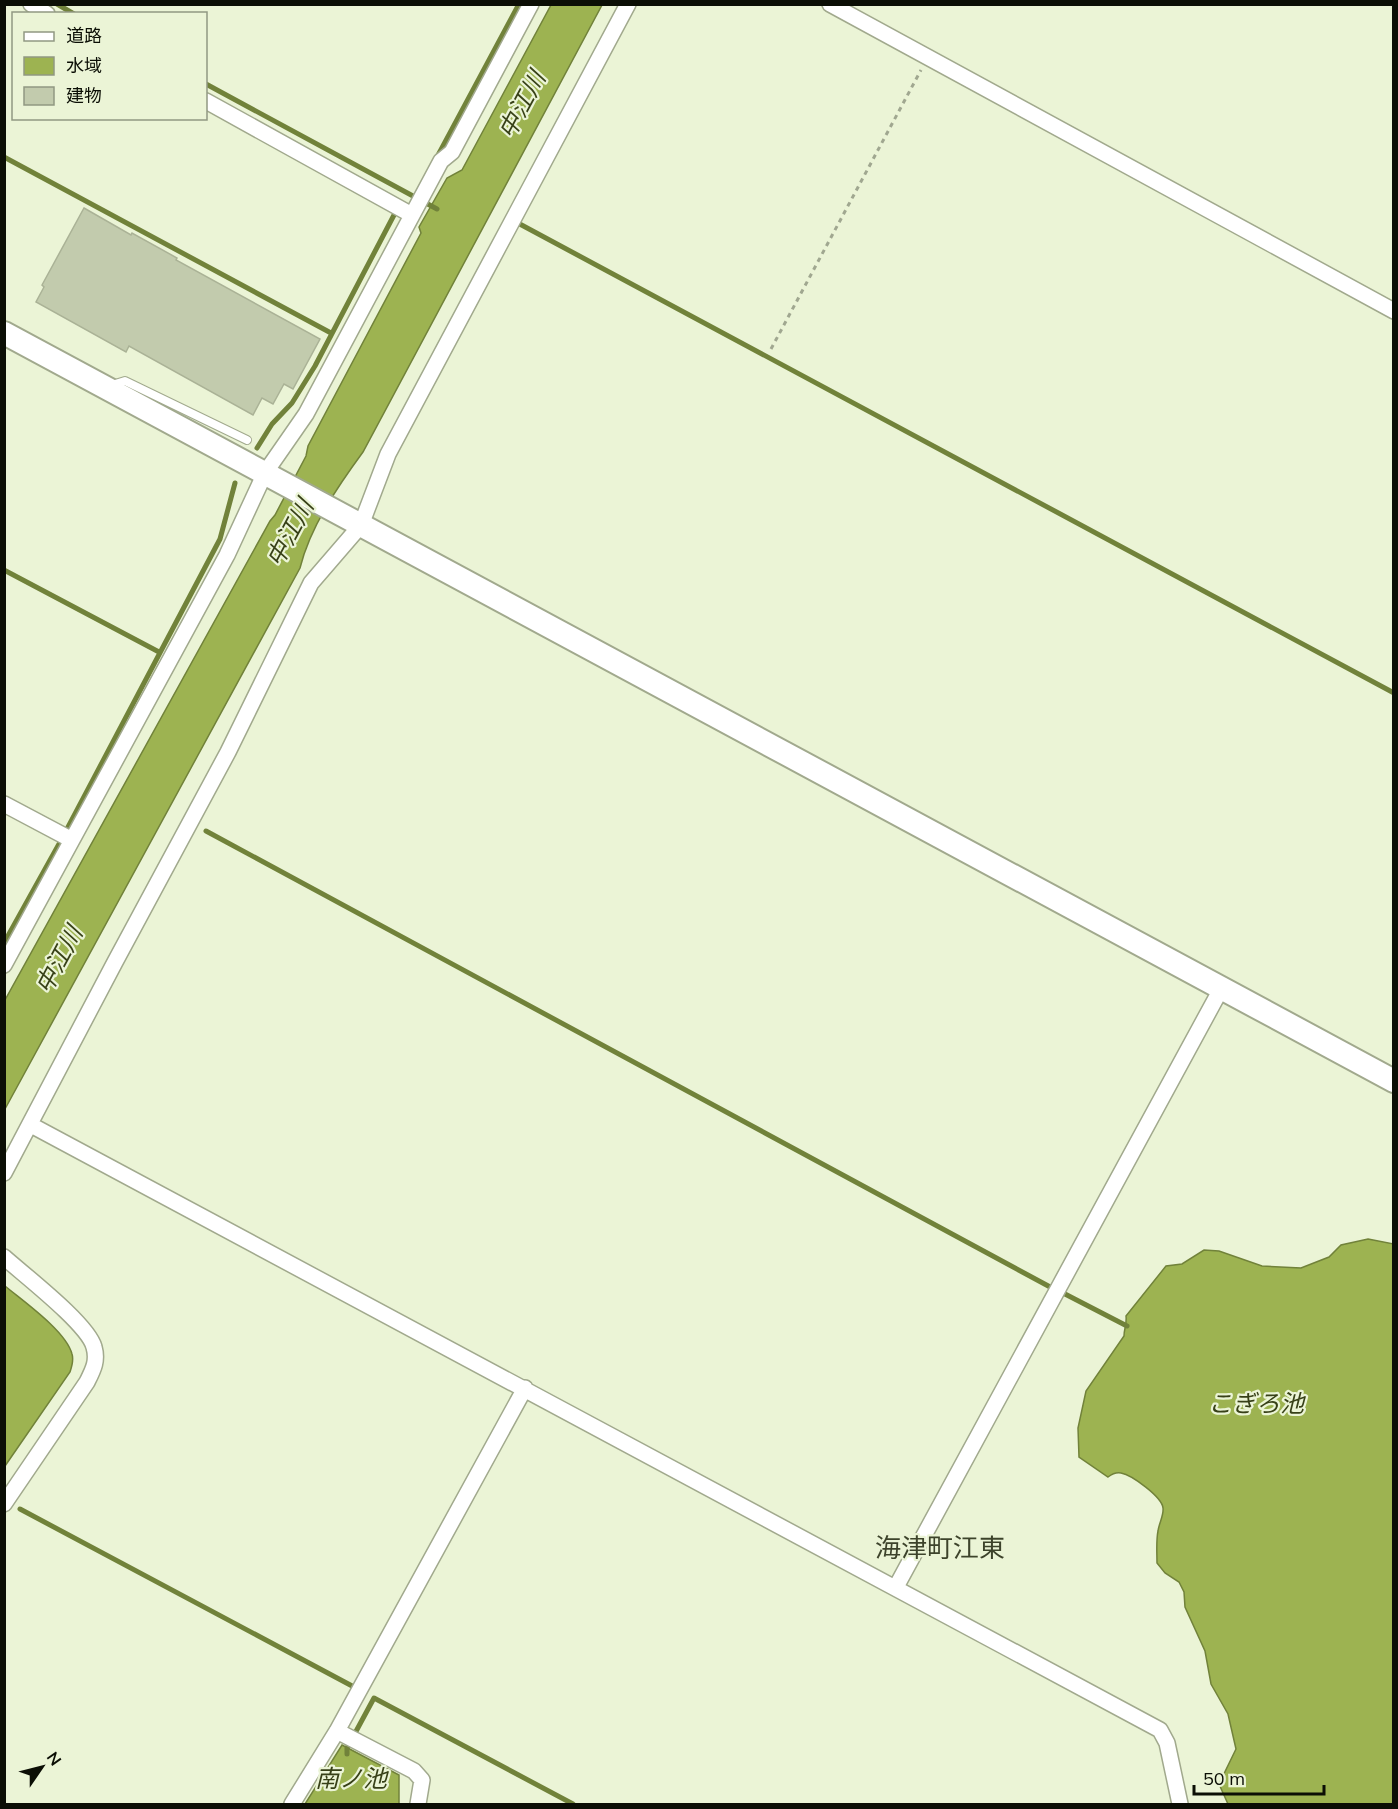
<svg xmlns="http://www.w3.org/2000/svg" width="1398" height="1809" font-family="Mulish,'Noto Sans JP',sans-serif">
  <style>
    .water { fill: #9db351; stroke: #71823a; stroke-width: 1.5 }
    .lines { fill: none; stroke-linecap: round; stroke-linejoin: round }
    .stream { stroke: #71823a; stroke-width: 5 }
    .building { fill: #c2cbad; stroke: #aab296; stroke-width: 1.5 }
    .lane-casing { stroke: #a1a98d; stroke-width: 10 }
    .street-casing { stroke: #a1a98d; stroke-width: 18 }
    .secondary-casing { stroke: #a1a98d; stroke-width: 26 }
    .path { stroke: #a0a790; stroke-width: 3; stroke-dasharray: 4.5 4.5; stroke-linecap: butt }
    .lane { stroke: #fff; stroke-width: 8 }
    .street { stroke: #fff; stroke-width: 15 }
    .secondary { stroke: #fff; stroke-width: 22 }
    .labels { text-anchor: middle; stroke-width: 4.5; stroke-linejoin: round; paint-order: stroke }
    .water-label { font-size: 24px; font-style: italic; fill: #374017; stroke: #ebf4d6 }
    .quarter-label { font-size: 26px; fill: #3d432b; stroke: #ebf4d6 }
  </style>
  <rect width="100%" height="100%" fill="#ebf4d6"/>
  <!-- water -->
  <path class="water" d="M 551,5 L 602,5 L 363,452 C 338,486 310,527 300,568 L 5,1109 L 5,1000 L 270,521 L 275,515 L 306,456 L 308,446 L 421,233 L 419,227 L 447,178 L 462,170 Z
    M 1368,1239 L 1394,1244 L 1393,1804 L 1228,1804 L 1219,1784 L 1236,1749 L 1228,1714 L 1211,1684 L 1205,1651 L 1185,1607 L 1184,1592 L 1179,1582 L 1165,1573 L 1157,1563 C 1157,1553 1156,1541 1158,1531 C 1159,1523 1164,1515 1163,1508 C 1162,1497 1132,1475 1121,1473 C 1116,1472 1112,1474 1108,1477 L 1079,1457 L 1078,1428 L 1086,1391 L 1124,1336 C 1124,1329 1127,1324 1126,1316 L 1166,1266 L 1182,1264 L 1204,1250 L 1219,1251 L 1262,1266 L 1301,1268 L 1329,1257 L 1341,1245 Z
    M 5,1286 C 23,1301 66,1331 72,1354 C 74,1360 72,1366 70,1372 L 5,1466 Z
    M 342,1745 L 399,1775 L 399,1804 L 305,1804 Z"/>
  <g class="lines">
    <!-- stream -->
    <path class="stream" d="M 57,4 L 74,14
      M 206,84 L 437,209
      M 4,157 L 331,333
      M 436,159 L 519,4
      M 516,222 L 1394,693
      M 257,448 L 272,424 L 292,403 L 315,366 L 394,215
      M 4,570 L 159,652
      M 67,829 L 220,539 L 235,483
      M 206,831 L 1052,1288
      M 4,943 L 59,844
      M 1065,1294 L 1127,1326
      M 20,1509 L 354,1687
      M 347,1754 L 347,1748 L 374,1698 L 573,1804"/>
  </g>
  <!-- building -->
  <path class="building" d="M 84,208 L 131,235 L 132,233 L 177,258 L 176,260 L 320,339 L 293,389 L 284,384 L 273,404 L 262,398 L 253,415 L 129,346 L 126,352 L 36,302 L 44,287 L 42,285 Z"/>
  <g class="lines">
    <defs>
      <path id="lane" d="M 112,385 L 125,381 L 247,440"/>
      <path id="street" d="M 31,4 L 47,14
        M 830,4 L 1394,311
        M 206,101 L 412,215
        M 4,804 L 72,840
        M 4,965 L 227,555 L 265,473 L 306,414 L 441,161 L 452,152 L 531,4
        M 31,1125 L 1160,1730 L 1167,1743 L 1180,1804
        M 4,1173 L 115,962 L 228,752 L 311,583 L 361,525 L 388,454 L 628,4
        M 4,1257 C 24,1275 88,1324 94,1347 C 98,1361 93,1370 87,1382 L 4,1504
        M 896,1587 L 1221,989
        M 337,1731 L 414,1771 L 422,1780 L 418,1804
        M 292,1804 L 337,1731 L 525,1388"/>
      <path id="secondary" d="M 4,333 L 1394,1081"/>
    </defs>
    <!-- lane casing -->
    <use href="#lane" class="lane-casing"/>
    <!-- street casing -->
    <use href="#street" class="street-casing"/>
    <!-- secondary casing -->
    <use href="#secondary" class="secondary-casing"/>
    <!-- path -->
    <path class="path" d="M 771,349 L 921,70"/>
    <!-- lane -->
    <use href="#lane" class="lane"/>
    <!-- street -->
    <use href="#street" class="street"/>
    <!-- secondary -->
    <use href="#secondary" class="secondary"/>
  </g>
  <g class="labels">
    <!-- water labels -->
    <g class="water-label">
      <text transform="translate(522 105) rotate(-62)" y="8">中江川</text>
      <text transform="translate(290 533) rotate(-62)" y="8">中江川</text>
      <text transform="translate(59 960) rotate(-62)" y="8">中江川</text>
      <text x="1256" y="1412">こぎろ池</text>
      <text x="351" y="1787">南ノ池</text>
    </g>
    <!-- quarter labels -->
    <g class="quarter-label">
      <text x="940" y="1557">海津町江東</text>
    </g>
  </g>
  <!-- border -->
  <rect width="1398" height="1809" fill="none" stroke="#0b0e05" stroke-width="12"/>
  <!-- legend -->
  <rect x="12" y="12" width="195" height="108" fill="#ebf4d6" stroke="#919882" stroke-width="1.5"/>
  <rect x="24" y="32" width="30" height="9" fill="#ffffff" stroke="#919882" stroke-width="1.5"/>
  <text x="66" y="42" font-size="18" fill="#0b0e05">道路</text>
  <rect x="24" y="57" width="30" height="18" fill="#9db351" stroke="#919882" stroke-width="1.5"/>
  <text x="66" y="72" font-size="18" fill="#0b0e05">水域</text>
  <rect x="24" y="87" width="30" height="18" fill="#c2cbad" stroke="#919882" stroke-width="1.5"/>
  <text x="66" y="102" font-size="18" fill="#0b0e05">建物</text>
  <!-- north arrow -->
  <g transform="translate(42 1767) rotate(55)" stroke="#ebf4d6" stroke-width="4.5" paint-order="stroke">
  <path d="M0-4.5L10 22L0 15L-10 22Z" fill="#0b0e05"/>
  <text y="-9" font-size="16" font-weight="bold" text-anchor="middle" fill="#0b0e05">N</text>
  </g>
  <!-- scale -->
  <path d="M1194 1785v9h130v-9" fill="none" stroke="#0b0e05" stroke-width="3"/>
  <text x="1203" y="1785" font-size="18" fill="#0b0e05" stroke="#ebf4d6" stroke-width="4.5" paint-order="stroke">50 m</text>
</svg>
